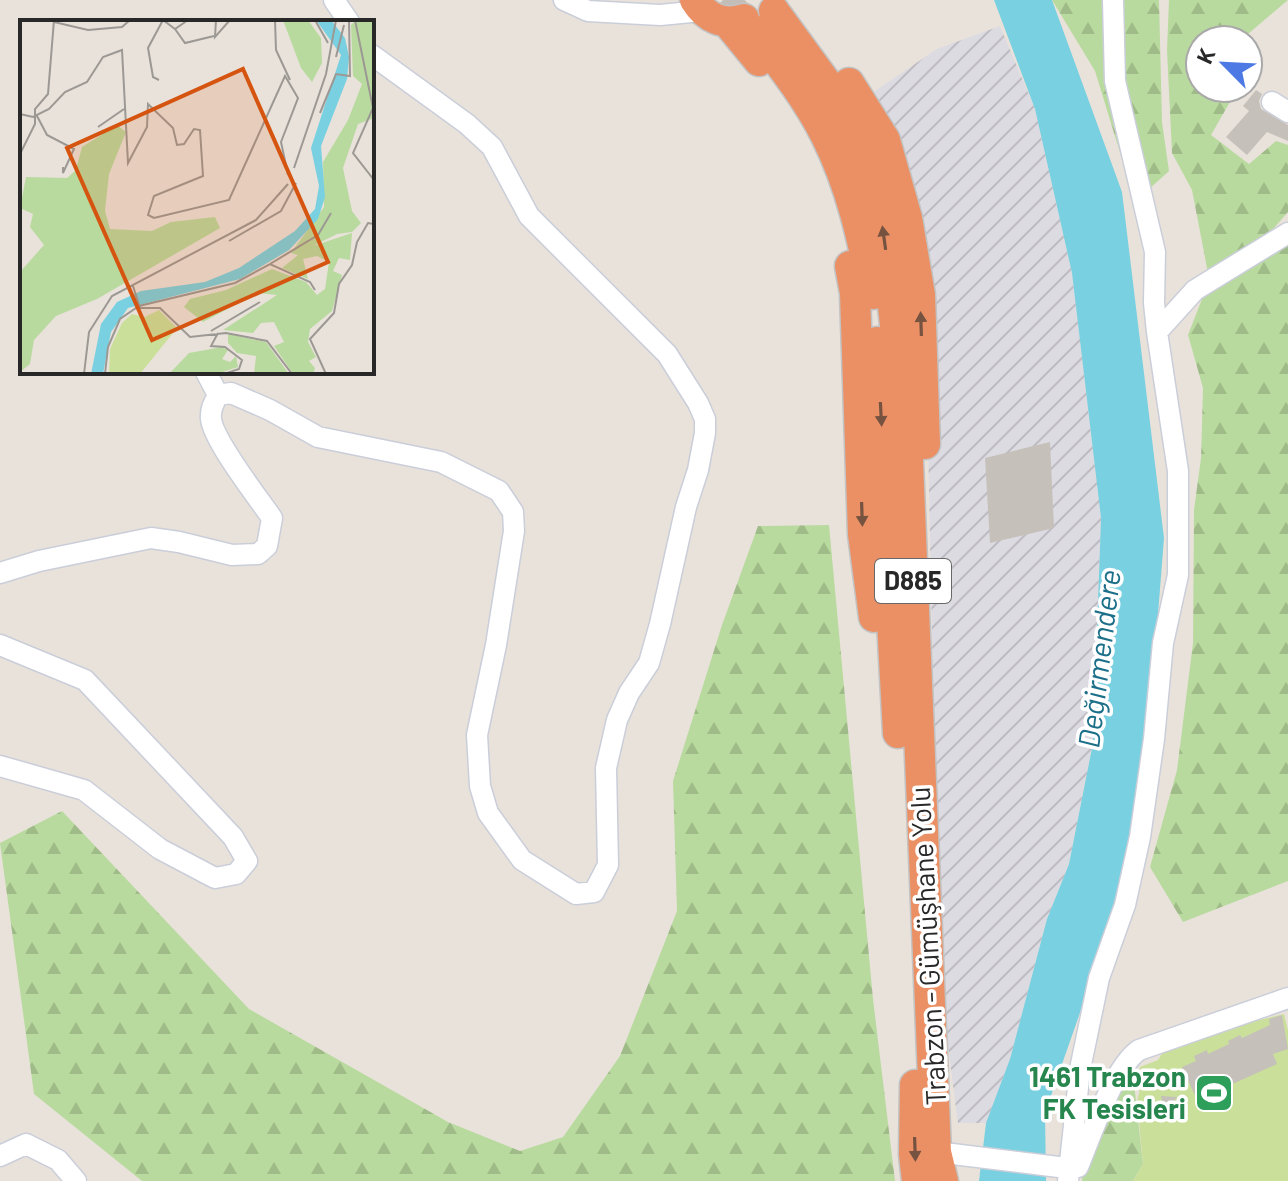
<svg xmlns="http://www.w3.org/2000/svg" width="1288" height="1181" font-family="Barlow,sans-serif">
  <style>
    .industrial { fill: url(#industrial-furrows) }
    .forest { fill: url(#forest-firs) }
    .pitch { fill: #cae09a }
    .water { fill: #79d0e0 }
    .building { fill: #c5c0ba }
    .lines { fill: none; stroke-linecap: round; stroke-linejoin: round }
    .highway-tunnel { stroke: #c2bdb7; stroke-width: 30; stroke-dasharray: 30 15; stroke-linecap: butt }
    .minor-casing { stroke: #caced9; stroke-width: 23 }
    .highway-casing { stroke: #c3c3c3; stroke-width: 33 }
    .minor { stroke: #fff; stroke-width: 20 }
    .highway { stroke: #eb9064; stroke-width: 30 }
    .oneway { fill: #765240 }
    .labels { text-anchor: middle; stroke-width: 7; stroke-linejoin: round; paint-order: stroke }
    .shield { fill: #fff; stroke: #686868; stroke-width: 2 }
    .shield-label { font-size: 26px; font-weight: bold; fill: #282828 }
    .street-label { font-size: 28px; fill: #282828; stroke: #fff }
    .leisure-label { font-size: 28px; font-weight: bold; fill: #27864d; stroke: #fff; text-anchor: end }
    .water-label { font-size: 30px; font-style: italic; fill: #1c6f89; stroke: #fff }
    .inset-road { fill: none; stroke: #9c9893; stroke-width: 2 }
    .view { fill: #d5540f; fill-opacity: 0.15; stroke: #d5540f; stroke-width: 4 }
    .inset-edge { fill: none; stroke: #282828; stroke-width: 4 }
  </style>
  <defs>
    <pattern id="industrial-furrows" width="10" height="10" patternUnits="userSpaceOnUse" patternTransform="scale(2)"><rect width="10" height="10" fill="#dddbe2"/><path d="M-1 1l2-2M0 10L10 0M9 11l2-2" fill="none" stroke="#bebcc2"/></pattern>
    <pattern id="forest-firs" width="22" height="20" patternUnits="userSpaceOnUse" patternTransform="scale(2)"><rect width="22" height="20" fill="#b9da9e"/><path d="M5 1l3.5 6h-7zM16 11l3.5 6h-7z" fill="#9fbb88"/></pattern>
  </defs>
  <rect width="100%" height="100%" fill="#e9e2db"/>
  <!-- industrial -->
  <path class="industrial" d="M 1000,26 L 1035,109 L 1072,273 L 1101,518 L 1093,743 L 1069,864 L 1047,919 L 1010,1059 L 986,1123 L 958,1123 L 939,978 L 926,346 L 869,95 L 937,49 Z"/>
  <!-- forest -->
  <path class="forest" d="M 1052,0 L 1159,0 L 1162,122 L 1169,171 L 1148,190 L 1122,159 L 1095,71 Z
    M 1169,0 L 1288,0 L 1241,40 L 1200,40 L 1200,88 L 1238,88 L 1211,135 L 1249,164 L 1276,141 L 1288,145 L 1288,212 L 1274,228 L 1208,273 L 1192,190 L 1172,153 L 1167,50 Z
    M 1288,238 L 1288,881 L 1183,922 L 1150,867 L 1177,770 L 1193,643 L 1194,510 L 1201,458 L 1203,388 L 1188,335 L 1202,299 Z
    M 829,525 L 873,999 L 895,1181 L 142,1181 L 34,1094 L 0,843 L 62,811 L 249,1009 L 448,1122 L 520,1151 L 563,1137 L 620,1056 L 677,911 L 673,781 L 722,625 L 758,526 Z
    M 1133,1074 L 1143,1164 L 1133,1181 L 1082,1181 L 1083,1169 L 1122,1078 Z"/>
  <!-- pitch -->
  <path class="pitch" d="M 1284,1014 L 1288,1030 L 1288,1181 L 1133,1181 L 1143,1164 L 1137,1101 L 1141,1085 L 1140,1067 L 1158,1060 L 1164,1050 L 1247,1023 Z"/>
  <!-- water -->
  <path class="water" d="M 994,0 L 1052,0 L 1122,192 L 1164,538 L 1143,805 L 1090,984 L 1045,1113 L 1046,1181 L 979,1181 L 986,1123 L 1010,1059 L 1047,919 L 1069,864 L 1093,743 L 1101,518 L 1072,273 L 1035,109 Z"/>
  <!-- building -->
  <path class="building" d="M 1256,90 L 1262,94 L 1259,101 L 1261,109 L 1288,125 L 1288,141 L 1267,132 L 1247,155 L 1226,137 L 1249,111 L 1243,106 Z
    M 1050,442 L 1054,528 L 990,543 L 985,458 Z
    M 1282,1015 L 1288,1049 L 1273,1054 L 1277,1064 L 1197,1100 L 1182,1067 L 1196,1061 L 1194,1056 L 1207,1050 L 1208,1054 L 1229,1044 L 1228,1041 L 1240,1035 L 1242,1038 L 1270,1025 L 1269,1019 Z
    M 1161,1096 L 1177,1097 L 1169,1107 L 1163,1107 Z"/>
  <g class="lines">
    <!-- highway-tunnel -->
    <path class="highway-tunnel" d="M 723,0 L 754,30"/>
    <defs>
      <path id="minor" d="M 334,0 L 349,22
        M 564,0 L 588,11 L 660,15 L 702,11
        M 1113,0 L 1115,81 L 1155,252 L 1154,303 L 1157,332
        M 1272,102 L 1288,112
        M 206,372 L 218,395
        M 0,573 L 39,561 L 151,538 L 179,542 L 232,555 L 258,554 L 267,546 L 272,518 C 258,498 213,440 211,419 C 210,409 214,403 218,395 L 231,393 L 270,410 L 318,437 L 441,462 L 499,491 L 513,512 L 514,531 L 496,645 L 477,735 L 480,786 L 488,813 L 522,860 L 576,894 L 594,892 L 608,865 L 606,768 L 617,720 L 629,693 L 649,663 L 660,624 L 686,507 L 698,470 L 705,433 L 705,419 L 698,403 L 667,354 L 529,216 L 492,147 L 467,124 L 372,55
        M 0,645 L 85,680 L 233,837 L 247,861 L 236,874 L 215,878 L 160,849 L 84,790 L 0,766
        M 936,1152 L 1067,1168 L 1078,1167 C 1091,1136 1113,1068 1139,1050 L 1288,998
        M 0,1156 L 26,1144 L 58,1160 L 76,1181
        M 1068,1181 L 1080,1069 L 1099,978 L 1125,905 L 1140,837 L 1154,739 L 1163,643 L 1178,575 L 1178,471 L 1157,332 L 1195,290 L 1288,233"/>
      <path id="highway" d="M 695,0 C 706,18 723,26 744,19
        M 774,11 L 839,100 L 861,144 L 885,231 L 907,437 L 936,1152 L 943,1181
        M 727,22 L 759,61
        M 754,30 C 780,64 807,98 826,136 C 851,186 863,240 873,294
        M 849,83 L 885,140 L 907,218 L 920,295 L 925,444
        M 850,266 L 855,293 L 863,534 L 874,617
        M 877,342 L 898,733
        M 915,1085 L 914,1154 L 917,1181"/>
    </defs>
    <!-- minor casing -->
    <use href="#minor" class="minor-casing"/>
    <!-- highway casing -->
    <use href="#highway" class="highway-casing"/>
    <!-- minor -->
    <use href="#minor" class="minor"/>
    <!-- highway -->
    <use href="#highway" class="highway"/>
  </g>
  <!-- one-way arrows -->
  <defs><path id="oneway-solid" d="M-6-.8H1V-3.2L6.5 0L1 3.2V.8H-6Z" transform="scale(2)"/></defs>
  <g class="oneway">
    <use href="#oneway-solid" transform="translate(884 238) rotate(-98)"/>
    <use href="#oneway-solid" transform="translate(921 324) rotate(-92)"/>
    <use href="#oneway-solid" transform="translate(881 414) rotate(87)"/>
    <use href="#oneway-solid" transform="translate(862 514) rotate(88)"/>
    <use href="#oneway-solid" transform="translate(915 1149) rotate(88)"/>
  </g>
  <!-- icons -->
  <defs>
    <symbol id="stadium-square" viewBox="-11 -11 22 22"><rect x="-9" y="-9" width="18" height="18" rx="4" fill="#2e9e5b" stroke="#fff"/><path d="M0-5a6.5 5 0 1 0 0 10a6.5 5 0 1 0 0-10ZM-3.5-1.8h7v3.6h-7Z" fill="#fff"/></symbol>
  </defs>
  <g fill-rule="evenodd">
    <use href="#stadium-square" x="1192" y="1071" width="44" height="44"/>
  </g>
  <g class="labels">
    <!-- shield labels -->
    <rect class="shield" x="875" y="559" width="76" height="44" rx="6"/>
    <g class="shield-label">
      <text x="913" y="590">D885</text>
    </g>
    <!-- street labels -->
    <g class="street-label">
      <text transform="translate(928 946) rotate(-93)" y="10">Trabzon - Gümüşhane Yolu</text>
    </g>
    <!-- leisure labels -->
    <g class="leisure-label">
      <text x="1186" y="1087">1461 Trabzon<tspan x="1186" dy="32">FK Tesisleri</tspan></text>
    </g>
    <!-- water labels -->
    <g class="water-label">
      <text transform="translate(1100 659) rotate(-83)" y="10">Değirmendere</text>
    </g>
  </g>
  <!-- overview -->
  <g transform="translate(20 20)">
    <rect width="354" height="354" fill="#e9e2db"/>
    <path d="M 263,0 L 288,0 L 301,18 L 302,43 L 292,62 L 281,48 ZM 336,0 L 354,0 L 354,98 L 338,104 L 323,148 L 332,191 L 341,203 L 332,212 L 317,214 L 293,226 L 332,213 L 330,240 L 319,238 L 313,251 L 322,255 L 312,291 L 290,309 L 288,322 L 296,337 L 289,341 L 295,348 L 293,354 L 273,354 L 254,326 L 264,322 L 254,302 L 241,303 L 233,313 L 203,310 L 257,275 L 238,273 L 183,302 L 164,287 L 170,279 L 206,270 L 252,249 L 286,262 L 297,275 L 305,269 L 309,242 L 297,236 L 283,239 L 288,259 L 262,248 L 278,235 L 271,233 L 304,187 L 303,142 L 328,100 L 342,64 L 333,56 L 331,5 ZM 97,105 L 106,112 L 89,154 L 85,191 L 90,209 L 132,211 L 151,202 L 195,197 L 200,208 L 77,279 L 36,296 L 14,320 L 10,344 L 0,352 L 0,252 L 24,225 L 10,207 L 13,194 L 0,188 L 6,157 L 47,158 L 56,150 L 62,127 ZM 208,314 L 246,322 L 269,354 L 234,354 L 236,336 L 217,333 L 208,323 ZM 202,327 L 208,330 L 202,339 L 210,342 L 216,336 L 218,347 L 196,354 L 149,354 L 169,333 Z" fill="#b9da9e"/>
    <path d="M 139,290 L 157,308 L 120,354 L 89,354 L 90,329 L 102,303 L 112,294 L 125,297 Z" fill="#cae09a"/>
    <path d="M 296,0 L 311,0 L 325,18 L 329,37 L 327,59 L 301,126 L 305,177 L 298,199 L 269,230 L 220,259 L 108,288 L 91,312 L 83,354 L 71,354 L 81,304 L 97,282 L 121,271 L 185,262 L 219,248 L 275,211 L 295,189 L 299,166 L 291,128 L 321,35 Z" fill="#79d0e0"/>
    <path class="inset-road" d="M 143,0 L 155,9 L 168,0M 196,0 L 195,17 L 210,0M 255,0 L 256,30 L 270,60M 295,0 L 308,23M 335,0 L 353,88 L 333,133 L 354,160M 34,2 L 68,10 L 102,7 L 110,0M 155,9 L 165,23 L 194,16M 316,37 L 324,5M 139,60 L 133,57 L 128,28 L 143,0M 300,93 L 316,54 L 330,56 L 329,0M 0,94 L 13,97 L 29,89 L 45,72 L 67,62 L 83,37 L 102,30 L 108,143 L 127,107 L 128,84 L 153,108 L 157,125 L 164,124 L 174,109 L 180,110 L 183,156 L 134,176 L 128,195 L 134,198 L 209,180 L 265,56 L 278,78 L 261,122 L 268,155M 17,96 L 27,115 L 54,129 L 43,153 L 43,147M 78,107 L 104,89M 0,134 L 15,104 L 15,89 L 28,74 L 34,0M 274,148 L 306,54 L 316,0M 209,221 L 261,191 L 276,163M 250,244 L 298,215 L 311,193M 113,266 L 120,288 L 140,288 L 170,317 L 206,313 L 247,321 L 272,354M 191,311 L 240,282M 198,313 L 191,326 L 205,327 L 222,340 L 219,349 L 204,354M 64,354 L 69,312 L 92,276 L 236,200 L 268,164M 85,354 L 88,327 L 100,299 L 119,286 L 215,263 L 250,244 L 290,262 L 295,270M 306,354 L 290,319 L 314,293 L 319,264 L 332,245 L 337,222 L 348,203 L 354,204"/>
    <path class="view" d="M 223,49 L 308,242 L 132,320 L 47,128 Z"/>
    <rect width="354" height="354" class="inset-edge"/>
  </g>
  <!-- north arrow -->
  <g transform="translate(1224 64) rotate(294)"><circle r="38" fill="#ffffff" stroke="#a9a9a9" stroke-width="2"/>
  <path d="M0-6L14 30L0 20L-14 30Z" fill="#4d79e5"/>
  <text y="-12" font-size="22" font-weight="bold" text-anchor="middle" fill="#282828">K</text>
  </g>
</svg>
